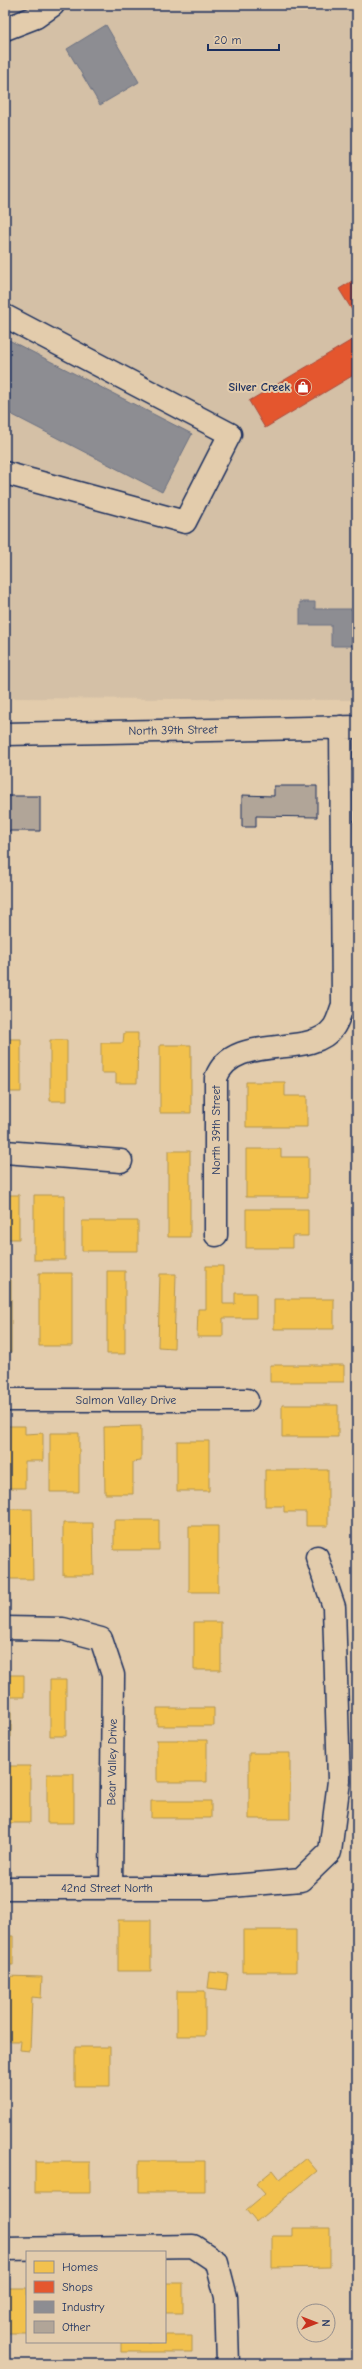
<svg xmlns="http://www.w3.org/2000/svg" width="362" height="2369" font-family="'Comic Neue',sans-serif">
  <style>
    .built { fill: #d4c0a6 }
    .homes { fill: #f2c14e; stroke: #b29553 }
    .shops { fill: #e4572e; stroke: #a84b3c }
    .industry { fill: #8d8d92; stroke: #6b7182 }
    .building { fill: #b1a598; stroke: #1b2f5e }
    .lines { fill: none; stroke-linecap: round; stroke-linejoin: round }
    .minor-casing { stroke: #1b2f5e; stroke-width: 25 }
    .minor { stroke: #e3ccac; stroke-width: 22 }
    .labels { text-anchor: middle; stroke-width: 4; stroke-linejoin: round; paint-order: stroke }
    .poi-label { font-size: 12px; font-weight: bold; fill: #1b2f5e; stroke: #e3ccac; text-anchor: end }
    .street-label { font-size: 12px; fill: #1b2f5e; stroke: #e3ccac }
  </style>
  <rect width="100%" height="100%" fill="#e3ccac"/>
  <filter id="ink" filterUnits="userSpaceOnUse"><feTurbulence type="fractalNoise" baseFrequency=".025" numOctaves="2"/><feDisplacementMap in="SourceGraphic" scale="8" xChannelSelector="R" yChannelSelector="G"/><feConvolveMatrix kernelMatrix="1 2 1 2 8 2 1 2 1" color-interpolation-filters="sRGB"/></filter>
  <g filter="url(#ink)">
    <!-- built -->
    <path class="built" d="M 5,5 L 357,5 L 357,700 L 5,698 Z
      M 350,766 L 357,766 L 357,2152 L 353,2152 Z"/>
    <!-- homes -->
    <path class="homes" d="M 124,1033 L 138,1033 L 137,1083 L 116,1083 L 116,1073 L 101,1073 L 101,1043 L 123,1043 Z
      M 5,1039 L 21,1039 L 21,1092 L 5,1092 Z
      M 50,1040 L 67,1040 L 67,1101 L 50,1101 Z
      M 160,1045 L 191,1045 L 191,1113 L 160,1113 Z
      M 246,1082 L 285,1082 L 285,1096 L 307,1096 L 307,1127 L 246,1127 Z
      M 246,1149 L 281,1149 L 281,1157 L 308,1157 L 308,1197 L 246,1197 Z
      M 168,1151 L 190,1151 L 190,1237 L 168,1237 Z
      M 5,1195 L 19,1195 L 19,1239 L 5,1239 Z
      M 34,1195 L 65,1195 L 65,1260 L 34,1260 Z
      M 246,1209 L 308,1209 L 308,1236 L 292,1236 L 292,1248 L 246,1248 Z
      M 82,1221 L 138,1221 L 138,1251 L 82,1251 Z
      M 206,1266 L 223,1266 L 223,1304 L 235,1304 L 235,1293 L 256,1293 L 256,1318 L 223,1318 L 223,1337 L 197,1337 L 198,1309 L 206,1309 Z
      M 107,1271 L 125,1271 L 125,1354 L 107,1354 Z
      M 39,1273 L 72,1273 L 72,1346 L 39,1346 Z
      M 160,1274 L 176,1274 L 174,1348 L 158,1347 Z
      M 5,1280 L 11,1280 L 11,1352 L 5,1352 Z
      M 274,1299 L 334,1299 L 334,1329 L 274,1329 Z
      M 270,1365 L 344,1365 L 344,1382 L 270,1382 Z
      M 282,1405 L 338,1405 L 338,1437 L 282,1437 Z
      M 5,1426 L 25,1426 L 25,1434 L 43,1433 L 43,1461 L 25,1461 L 25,1488 L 5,1488 Z
      M 141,1426 L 141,1461 L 133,1462 L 133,1494 L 105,1494 L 104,1427 Z
      M 50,1433 L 79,1433 L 79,1492 L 50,1492 Z
      M 177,1441 L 209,1441 L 209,1491 L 177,1491 Z
      M 265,1470 L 328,1470 L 328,1526 L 306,1526 L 306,1512 L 284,1512 L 284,1506 L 265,1506 Z
      M 5,1509 L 32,1509 L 33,1579 L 5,1579 Z
      M 114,1520 L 159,1520 L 159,1550 L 114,1550 Z
      M 63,1523 L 93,1523 L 94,1575 L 63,1575 Z
      M 189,1526 L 218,1526 L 218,1592 L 189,1592 Z
      M 194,1622 L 221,1622 L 221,1670 L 194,1670 Z
      M 5,1675 L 24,1675 L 24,1697 L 11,1697 L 11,1737 L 5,1737 Z
      M 50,1680 L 66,1680 L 66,1736 L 50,1736 Z
      M 157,1708 L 214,1708 L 214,1726 L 157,1726 Z
      M 157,1740 L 207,1740 L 207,1782 L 157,1782 Z
      M 249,1753 L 290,1753 L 290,1819 L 249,1819 Z
      M 5,1766 L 30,1766 L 30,1823 L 5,1823 Z
      M 47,1774 L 74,1774 L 74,1823 L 47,1823 Z
      M 151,1801 L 211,1801 L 211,1818 L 151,1818 Z
      M 118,1920 L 151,1920 L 151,1971 L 118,1971 Z
      M 243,1930 L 296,1930 L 296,1972 L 243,1972 Z
      M 5,1936 L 13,1936 L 13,1965 L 5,1965 Z
      M 210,1972 L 228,1974 L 226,1990 L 208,1988 Z
      M 5,1976 L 42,1977 L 41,1998 L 32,1997 L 30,2051 L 20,2050 L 21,2041 L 5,2041 Z
      M 177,1991 L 205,1991 L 205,2036 L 177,2036 Z
      M 75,2047 L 110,2047 L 110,2086 L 75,2086 Z
      M 306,2158 L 317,2171 L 256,2222 L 246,2210 L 265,2194 L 256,2184 L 273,2170 L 280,2179 Z
      M 139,2161 L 205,2161 L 205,2192 L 139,2192 Z
      M 35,2162 L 90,2162 L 90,2193 L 35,2193 Z
      M 293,2228 L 330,2228 L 330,2267 L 272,2268 L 272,2236 L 293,2236 Z
      M 165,2283 L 183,2283 L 183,2313 L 165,2313 Z
      M 6,2288 L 27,2288 L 27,2333 L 6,2333 Z
      M 165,2335 L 192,2335 L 192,2352 L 121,2352 L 121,2342 L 165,2342 Z
      M 56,2360 L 69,2360 L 69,2364 L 56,2364 Z
      M 84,2361 L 102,2361 L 102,2364 L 84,2364 Z"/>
    <!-- shops -->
    <path class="shops" d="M 357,278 L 357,318 L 339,289 Z
      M 357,337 L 357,373 L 265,428 L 249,401 Z"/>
    <!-- industry -->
    <path class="industry" d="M 106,25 L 139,82 L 100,105 L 67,49 Z
      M 5,338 L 192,434 L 162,492 L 5,411 Z
      M 300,602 L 315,602 L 315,609 L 357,609 L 357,646 L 331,646 L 331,625 L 300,625 Z"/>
    <!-- building -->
    <path class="building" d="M 274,786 L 317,786 L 317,817 L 256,816 L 256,827 L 242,827 L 242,795 L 274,796 Z
      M 5,796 L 40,796 L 40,831 L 5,831 Z"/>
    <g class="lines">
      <defs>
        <path id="minor" d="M 5,29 L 36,17 L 53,5
          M 5,316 L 230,434 L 185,522 L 5,473
          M 5,734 L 357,727
          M 5,1152 L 121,1161
          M 216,1235 L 216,1078 C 233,1031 310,1060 333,1028 C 338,1022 340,1012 343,1005 L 341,727
          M 5,1400 L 247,1400
          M 5,1628 L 63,1629 L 101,1639 L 113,1675 L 111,1888
          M 5,1888 L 209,1888 L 301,1880 L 330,1852 L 339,1781 L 334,1607 L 317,1557
          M 5,2249 L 193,2246 L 217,2262 L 226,2297 L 228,2364"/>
      </defs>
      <!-- minor casing -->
      <use href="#minor" class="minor-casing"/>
      <!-- minor -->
      <use href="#minor" class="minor"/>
    </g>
  </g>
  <!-- icons -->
  <defs>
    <symbol id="shop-disc" viewBox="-11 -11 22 22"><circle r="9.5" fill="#c8321e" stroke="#e3ccac"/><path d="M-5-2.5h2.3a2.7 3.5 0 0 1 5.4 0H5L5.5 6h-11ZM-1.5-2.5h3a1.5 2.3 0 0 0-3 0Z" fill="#fff"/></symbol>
  </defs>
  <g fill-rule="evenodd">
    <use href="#shop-disc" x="293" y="377" width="20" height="20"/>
  </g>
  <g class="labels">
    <!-- poi labels -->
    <g class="poi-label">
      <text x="290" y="391">Silver Creek</text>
    </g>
    <!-- street labels -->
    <g class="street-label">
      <text transform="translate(173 730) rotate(-1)" y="4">North 39th Street</text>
      <text transform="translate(216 1130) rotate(-90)" y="4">North 39th Street</text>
      <text x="126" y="1404">Salmon Valley Drive</text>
      <text transform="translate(112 1762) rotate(-89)" y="4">Bear Valley Drive</text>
      <text x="107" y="1892">42nd Street North</text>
    </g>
  </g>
  <!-- margin -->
  <rect width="362" height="2369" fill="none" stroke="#e3ccac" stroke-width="20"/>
  <rect x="10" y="10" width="342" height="2349" fill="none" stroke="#1b2f5e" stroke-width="1.5" filter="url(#ink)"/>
  <!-- legend -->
  <rect x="26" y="2251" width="140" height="92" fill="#e3ccac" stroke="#938d8d"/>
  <rect x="34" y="2261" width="20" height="12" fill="#f2c14e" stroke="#938d8d"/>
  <text x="62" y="2271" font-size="12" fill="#1b2f5e">Homes</text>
  <rect x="34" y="2281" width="20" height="12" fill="#e4572e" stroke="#938d8d"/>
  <text x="62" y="2291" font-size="12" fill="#1b2f5e">Shops</text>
  <rect x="34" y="2301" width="20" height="12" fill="#8d8d92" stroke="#938d8d"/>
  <text x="62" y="2311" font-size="12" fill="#1b2f5e">Industry</text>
  <rect x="34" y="2321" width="20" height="12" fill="#b1a598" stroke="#938d8d"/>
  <text x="62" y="2331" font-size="12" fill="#1b2f5e">Other</text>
  <!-- north arrow -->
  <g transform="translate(316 2323) rotate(90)"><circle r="19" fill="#e3ccac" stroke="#938d8d"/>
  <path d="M0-3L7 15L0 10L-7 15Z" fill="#c8321e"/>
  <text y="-6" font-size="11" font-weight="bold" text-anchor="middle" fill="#1b2f5e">N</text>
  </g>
  <!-- scale -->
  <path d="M208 44v6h71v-6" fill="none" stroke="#1b2f5e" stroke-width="2"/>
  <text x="214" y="44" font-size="12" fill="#1b2f5e" stroke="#e3ccac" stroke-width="3" paint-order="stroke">20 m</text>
</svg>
